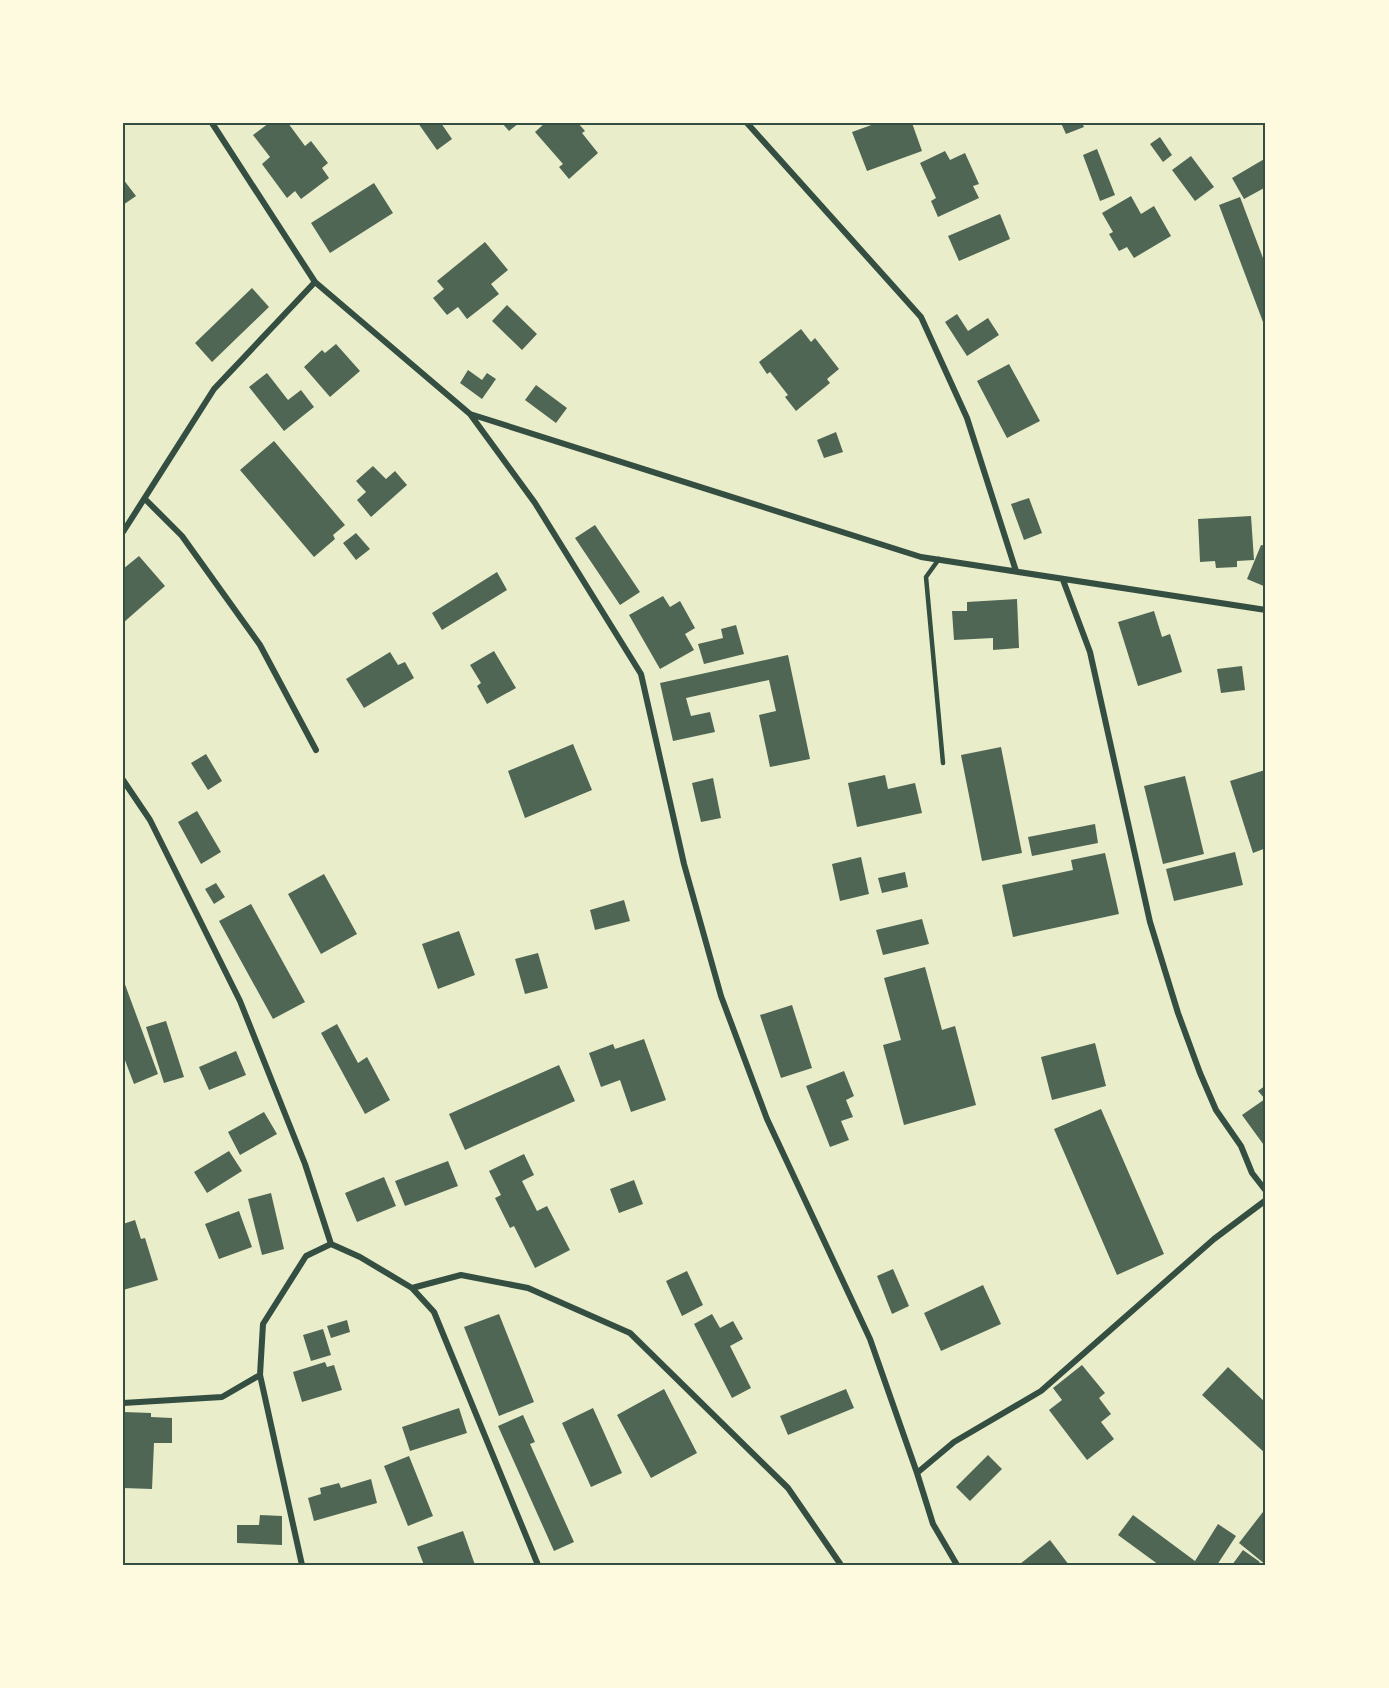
<svg xmlns="http://www.w3.org/2000/svg" width="1389" height="1688" font-family="'Fira Sans Condensed',sans-serif">
  <style>
    .building { fill: #4f6655 }
    .lines { fill: none; stroke-linecap: round; stroke-linejoin: round }
    .service { stroke: #344e41; stroke-width: 4.5 }
    .minor { stroke: #344e41; stroke-width: 6 }
    .neatline { fill: none; stroke: #344e41; stroke-width: 2 }
  </style>
  <rect width="100%" height="100%" fill="#e9edc9"/>
  <!-- building -->
  <path class="building" d="M 269,123 L 288,123 L 305,146 L 311,141 L 328,163 L 322,168 L 329,178 L 301,199 L 295,191 L 287,198 L 262,164 L 270,157 L 253,135 Z
    M 418,123 L 441,123 L 452,139 L 437,150 Z
    M 502,123 L 519,123 L 509,131 Z
    M 545,123 L 578,123 L 585,131 L 582,133 L 598,153 L 569,179 L 559,167 L 563,164 L 535,132 Z
    M 877,123 L 912,123 L 922,151 L 867,171 L 852,132 Z
    M 1061,123 L 1082,123 L 1084,127 L 1066,134 Z
    M 1160,137 L 1172,155 L 1163,162 L 1150,144 Z
    M 1097,149 L 1115,195 L 1100,201 L 1083,155 Z
    M 945,151 L 950,160 L 965,153 L 979,184 L 973,186 L 979,198 L 938,217 L 931,201 L 936,198 L 920,163 Z
    M 1191,156 L 1214,187 L 1195,201 L 1172,170 Z
    M 1266,158 L 1266,187 L 1244,199 L 1232,178 Z
    M 123,179 L 136,196 L 123,205 Z
    M 374,183 L 393,213 L 330,253 L 311,223 Z
    M 1131,196 L 1141,214 L 1154,206 L 1171,236 L 1134,258 L 1127,247 L 1119,251 L 1109,234 L 1113,232 L 1102,213 Z
    M 1240,197 L 1266,266 L 1266,330 L 1219,205 Z
    M 1000,214 L 1010,239 L 959,261 L 948,236 Z
    M 485,242 L 508,270 L 491,284 L 499,294 L 467,319 L 458,307 L 447,315 L 433,298 L 444,289 L 437,281 Z
    M 252,288 L 269,307 L 212,362 L 195,343 Z
    M 507,305 L 537,334 L 522,350 L 492,321 Z
    M 957,314 L 968,331 L 988,318 L 999,335 L 967,356 L 945,322 Z
    M 801,329 L 811,342 L 815,338 L 839,369 L 827,379 L 830,383 L 796,411 L 785,397 L 788,395 L 770,372 L 767,374 L 759,362 Z
    M 336,344 L 360,371 L 330,397 L 304,367 L 322,350 L 325,353 Z
    M 1009,364 L 1040,421 L 1007,438 L 977,381 Z
    M 468,370 L 482,380 L 487,373 L 496,379 L 482,399 L 460,383 Z
    M 267,373 L 288,400 L 301,390 L 314,407 L 284,431 L 249,387 Z
    M 536,385 L 567,408 L 556,423 L 525,400 Z
    M 836,432 L 843,452 L 824,458 L 817,440 Z
    M 274,441 L 345,525 L 333,535 L 335,539 L 314,557 L 240,470 Z
    M 373,466 L 386,479 L 395,471 L 407,485 L 371,517 L 357,500 L 366,492 L 356,481 Z
    M 1029,498 L 1042,533 L 1024,540 L 1011,504 Z
    M 1251,516 L 1254,560 L 1237,561 L 1237,567 L 1216,568 L 1215,561 L 1200,562 L 1198,519 Z
    M 595,525 L 640,592 L 620,605 L 575,538 Z
    M 356,533 L 370,549 L 356,560 L 343,543 Z
    M 1261,545 L 1266,546 L 1266,587 L 1247,579 Z
    M 139,556 L 165,586 L 123,623 L 123,569 Z
    M 497,572 L 507,590 L 442,630 L 432,613 Z
    M 663,596 L 670,607 L 680,601 L 695,628 L 685,634 L 694,650 L 660,669 L 629,615 Z
    M 1017,599 L 1019,648 L 993,650 L 993,638 L 954,640 L 952,611 L 967,611 L 967,602 Z
    M 1154,611 L 1162,637 L 1170,634 L 1182,672 L 1138,686 L 1118,622 Z
    M 736,625 L 744,654 L 704,664 L 698,644 L 723,638 L 721,629 Z
    M 494,651 L 516,688 L 487,704 L 477,686 L 481,683 L 470,665 Z
    M 390,652 L 398,665 L 405,662 L 414,678 L 364,708 L 346,679 Z
    M 788,655 L 810,759 L 770,767 L 759,715 L 776,711 L 769,680 L 686,698 L 691,716 L 710,712 L 715,732 L 673,741 L 660,683 Z
    M 1242,666 L 1245,690 L 1221,693 L 1217,669 Z
    M 573,744 L 592,790 L 525,818 L 508,771 Z
    M 1001,747 L 1022,853 L 982,861 L 961,755 Z
    M 206,754 L 222,781 L 208,790 L 191,763 Z
    M 1265,770 L 1266,848 L 1253,853 L 1230,781 Z
    M 885,775 L 888,789 L 915,783 L 922,813 L 857,827 L 848,783 Z
    M 1185,776 L 1204,854 L 1163,864 L 1144,786 Z
    M 713,778 L 721,818 L 701,822 L 692,783 Z
    M 197,811 L 221,852 L 201,864 L 178,822 Z
    M 1095,824 L 1098,843 L 1032,856 L 1028,837 Z
    M 1235,852 L 1243,885 L 1174,901 L 1166,869 Z
    M 1105,853 L 1119,914 L 1013,937 L 1002,885 L 1073,870 L 1071,860 Z
    M 861,857 L 869,894 L 840,901 L 832,864 Z
    M 905,872 L 908,887 L 882,893 L 878,878 Z
    M 324,874 L 357,934 L 321,954 L 288,894 Z
    M 216,883 L 225,897 L 214,904 L 205,889 Z
    M 624,900 L 630,921 L 595,930 L 590,910 Z
    M 251,904 L 305,1002 L 273,1019 L 219,921 Z
    M 922,919 L 929,944 L 883,955 L 876,930 Z
    M 459,931 L 475,975 L 438,989 L 422,944 Z
    M 538,953 L 548,988 L 525,994 L 515,959 Z
    M 925,967 L 942,1030 L 955,1026 L 976,1105 L 904,1125 L 883,1045 L 901,1040 L 884,978 Z
    M 123,979 L 158,1074 L 134,1084 L 123,1055 Z
    M 792,1005 L 812,1068 L 781,1078 L 760,1015 Z
    M 166,1021 L 184,1077 L 164,1083 L 146,1027 Z
    M 337,1024 L 358,1063 L 367,1057 L 390,1100 L 365,1114 L 321,1033 Z
    M 644,1039 L 666,1100 L 631,1112 L 620,1080 L 601,1087 L 589,1053 L 613,1044 L 615,1049 Z
    M 1095,1043 L 1106,1086 L 1052,1100 L 1041,1057 Z
    M 236,1051 L 246,1075 L 209,1090 L 199,1067 Z
    M 559,1065 L 575,1101 L 465,1150 L 449,1114 Z
    M 844,1071 L 854,1096 L 846,1100 L 853,1117 L 841,1121 L 849,1140 L 830,1147 L 806,1086 Z
    M 1266,1085 L 1266,1148 L 1242,1115 L 1265,1099 L 1258,1091 Z
    M 1101,1109 L 1164,1254 L 1117,1275 L 1054,1129 Z
    M 264,1112 L 277,1134 L 240,1155 L 228,1132 Z
    M 229,1151 L 242,1171 L 207,1193 L 194,1172 Z
    M 524,1154 L 534,1175 L 522,1181 L 537,1211 L 547,1206 L 570,1250 L 535,1268 L 514,1226 L 510,1228 L 495,1198 L 501,1195 L 489,1171 Z
    M 448,1161 L 458,1186 L 405,1206 L 395,1181 Z
    M 384,1177 L 396,1206 L 357,1222 L 345,1193 Z
    M 634,1180 L 643,1204 L 619,1213 L 610,1189 Z
    M 271,1193 L 284,1249 L 262,1255 L 248,1199 Z
    M 239,1211 L 252,1247 L 219,1259 L 205,1224 Z
    M 135,1220 L 141,1239 L 145,1238 L 158,1280 L 123,1290 L 123,1224 Z
    M 893,1269 L 909,1306 L 892,1314 L 877,1276 Z
    M 687,1271 L 703,1305 L 682,1316 L 666,1281 Z
    M 983,1285 L 1001,1324 L 941,1351 L 924,1313 Z
    M 499,1314 L 534,1402 L 499,1416 L 464,1327 Z
    M 712,1314 L 720,1328 L 733,1321 L 743,1339 L 730,1346 L 751,1388 L 732,1398 L 694,1324 Z
    M 347,1320 L 350,1332 L 331,1338 L 327,1326 Z
    M 323,1329 L 331,1355 L 311,1361 L 303,1335 Z
    M 325,1362 L 327,1367 L 334,1365 L 342,1390 L 302,1402 L 293,1372 Z
    M 1082,1365 L 1105,1393 L 1099,1398 L 1111,1414 L 1101,1422 L 1114,1439 L 1087,1460 L 1049,1410 L 1062,1400 L 1053,1388 Z
    M 1228,1367 L 1266,1403 L 1266,1454 L 1202,1395 Z
    M 664,1389 L 697,1453 L 651,1478 L 617,1415 Z
    M 846,1389 L 854,1408 L 788,1435 L 780,1416 Z
    M 459,1408 L 467,1433 L 410,1451 L 402,1427 Z
    M 593,1408 L 622,1473 L 591,1487 L 562,1423 Z
    M 124,1412 L 151,1413 L 151,1417 L 172,1418 L 172,1443 L 154,1443 L 152,1489 L 123,1488 Z
    M 523,1415 L 535,1442 L 530,1444 L 574,1542 L 554,1551 L 498,1426 Z
    M 988,1455 L 1002,1469 L 970,1501 L 956,1487 Z
    M 409,1456 L 433,1516 L 408,1526 L 384,1466 Z
    M 371,1479 L 377,1503 L 314,1521 L 308,1498 L 321,1494 L 320,1488 L 339,1483 L 341,1488 Z
    M 1266,1508 L 1266,1565 L 1239,1543 Z
    M 260,1515 L 282,1516 L 282,1545 L 237,1543 L 237,1525 L 259,1525 Z
    M 1133,1515 L 1195,1561 L 1218,1524 L 1236,1536 L 1217,1565 L 1159,1565 L 1118,1535 Z
    M 463,1531 L 475,1565 L 424,1565 L 417,1547 Z
    M 1050,1540 L 1069,1565 L 1021,1565 L 1020,1564 Z
    M 1243,1550 L 1260,1562 L 1257,1565 L 1232,1565 Z"/>
  <g class="lines">
    <!-- service -->
    <path class="service" d="M 939,559 L 926,577 L 943,763"/>
    <!-- minor -->
    <path class="minor" d="M 212,123 L 315,282 L 470,414 L 921,557 L 1266,610
      M 747,123 L 921,317 L 967,418 L 1016,571
      M 470,414 L 535,503 L 641,674 L 684,864 L 721,996 L 767,1119 L 870,1339 L 917,1473 L 933,1524 L 957,1565
      M 145,499 L 182,536 L 260,645 L 316,750
      M 123,532 L 214,389 L 315,282
      M 1063,580 L 1090,652 L 1150,922 L 1178,1013 L 1200,1073 L 1216,1110 L 1241,1146 L 1252,1173 L 1266,1191
      M 123,780 L 150,820 L 240,1001 L 305,1164 L 331,1244 L 360,1257 L 412,1288 L 461,1275 L 528,1288 L 630,1333 L 788,1488 L 841,1565
      M 412,1288 L 434,1312 L 538,1565
      M 123,1403 L 222,1397 L 260,1375
      M 917,1473 L 954,1442 L 1041,1391 L 1214,1239 L 1266,1200
      M 302,1565 L 260,1375 L 263,1324 L 306,1256 L 331,1244"/>
  </g>
  <!-- border -->
  <rect width="1389" height="1688" fill="none" stroke="#fefae0" stroke-width="249"/>
  <rect x="124" y="124" width="1140" height="1440" class="neatline"/>
</svg>
